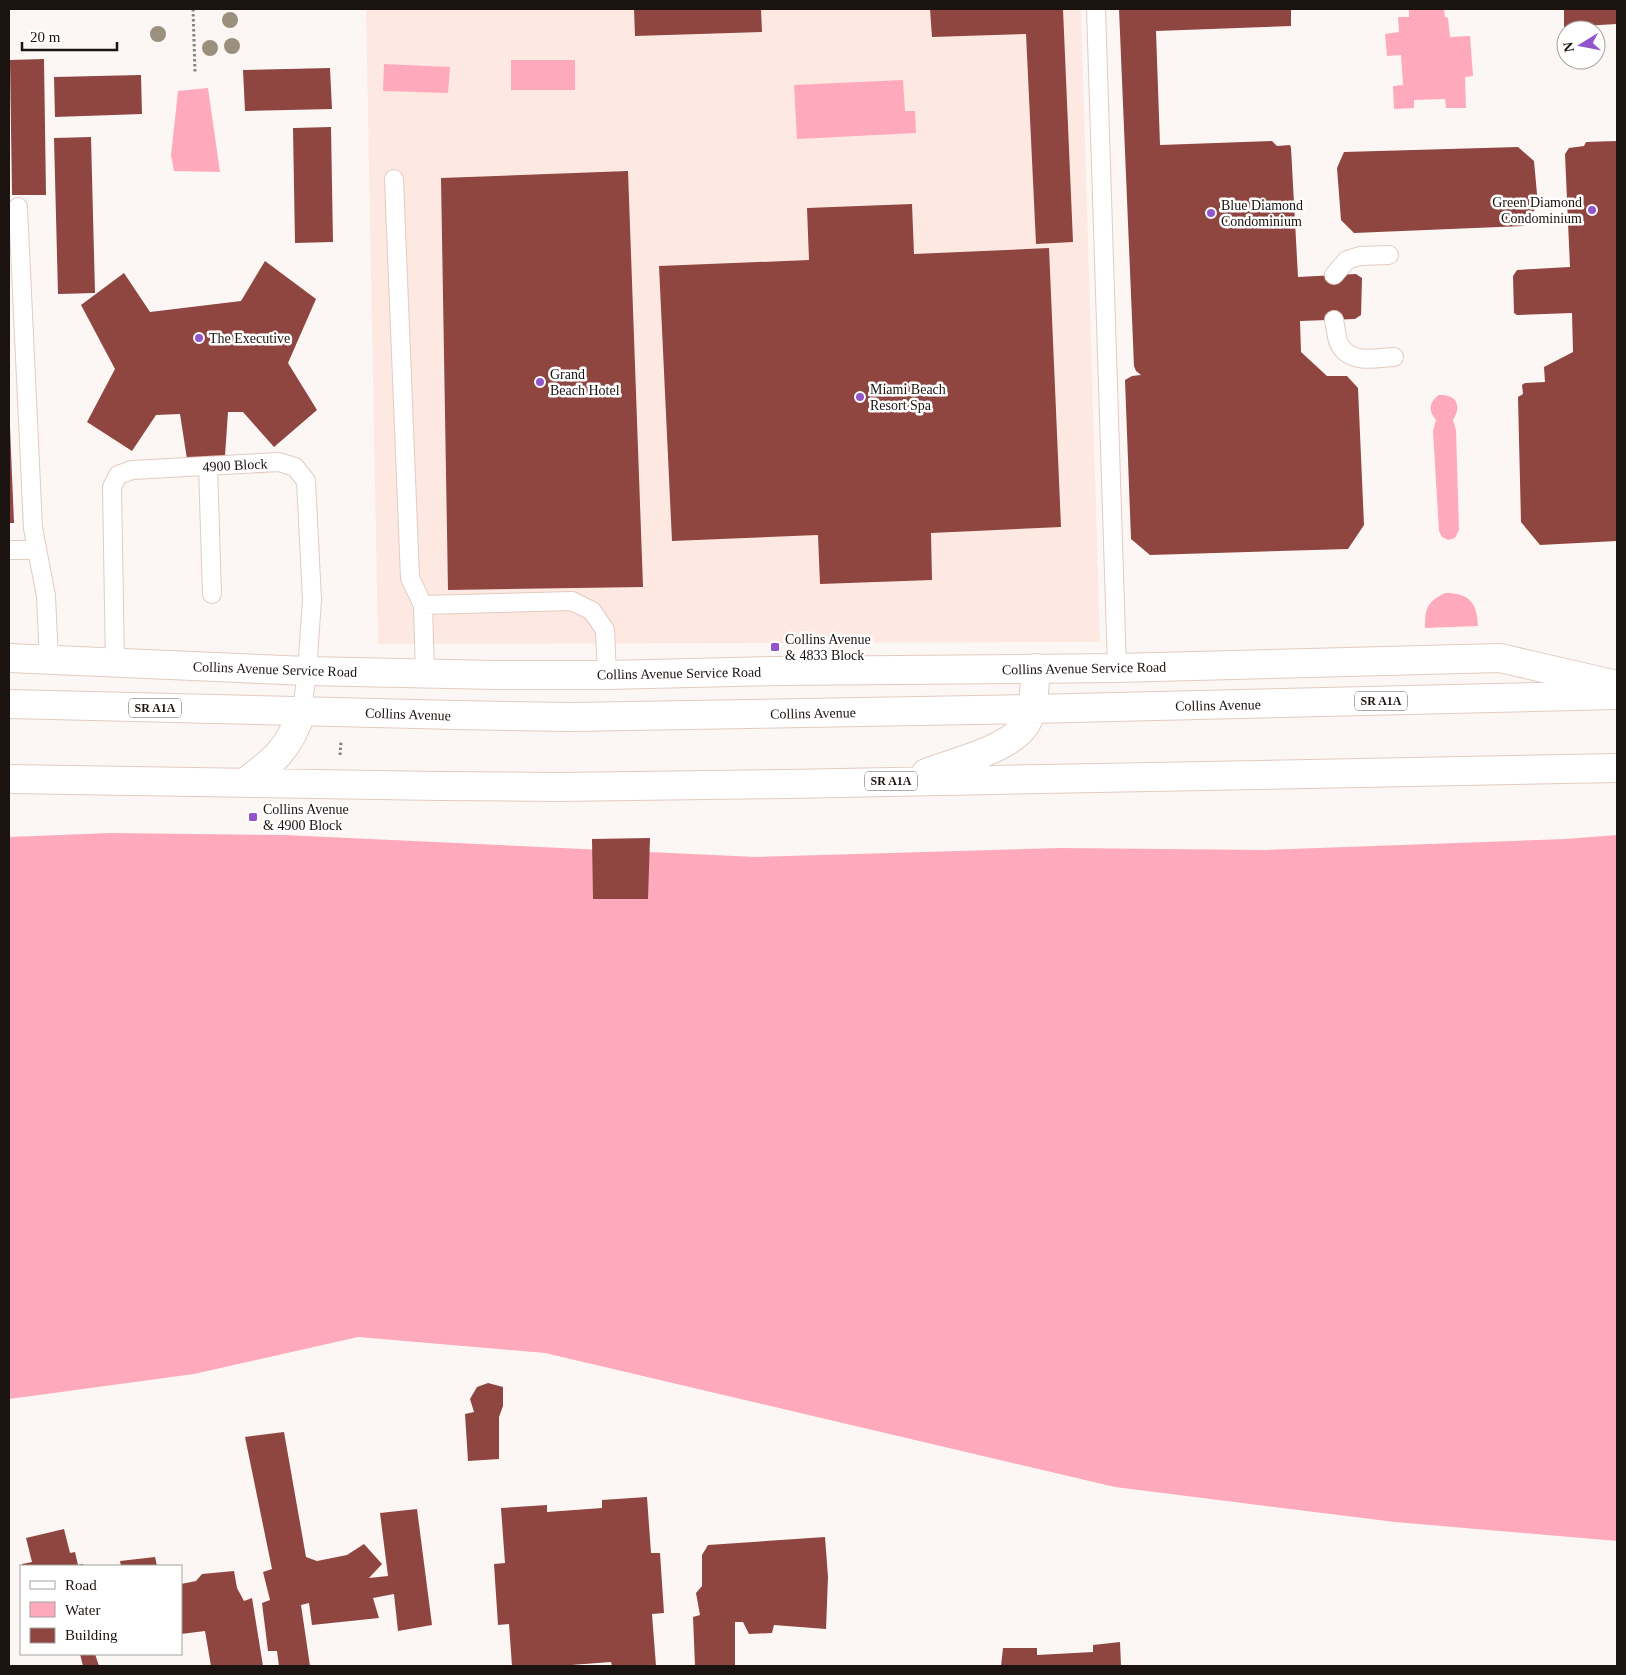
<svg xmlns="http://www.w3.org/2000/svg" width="1626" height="1675" font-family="Georgia,serif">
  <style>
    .built { fill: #fde9e1 }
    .water { fill: #feaabc }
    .building { fill: #8f4540 }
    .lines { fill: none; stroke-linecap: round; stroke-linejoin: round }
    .service-casing { stroke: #e2cbc1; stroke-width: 20 }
    .tertiary-casing { stroke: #e2cbc1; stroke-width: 30 }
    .primary-casing { stroke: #e2cbc1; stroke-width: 30 }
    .path { stroke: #898280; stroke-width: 3; stroke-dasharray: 2.5 2.5; stroke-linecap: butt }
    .service { stroke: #fff; stroke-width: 18 }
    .tertiary { stroke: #fff; stroke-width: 28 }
    .primary { stroke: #fff; stroke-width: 28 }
    .tree { fill: #9a907d }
    .poi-dot { fill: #9355cb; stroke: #fff; stroke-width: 2 }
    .labels { text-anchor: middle; stroke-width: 5; stroke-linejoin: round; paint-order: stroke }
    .shield { fill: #fff; stroke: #5f5a58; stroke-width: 1 }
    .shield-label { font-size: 12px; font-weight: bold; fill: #1b1310 }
    .poi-label { font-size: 14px; fill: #1b1310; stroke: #fff; text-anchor: start }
    .street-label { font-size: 14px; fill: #1b1310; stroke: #fff }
  </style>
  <rect width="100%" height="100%" fill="#fcf7f5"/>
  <!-- built -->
  <path class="built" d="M 366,9 L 1081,9 L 1100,642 L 378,644 Z"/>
  <!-- water -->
  <path class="water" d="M 1409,9 L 1444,9 L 1445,17 L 1448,18 L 1450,37 L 1470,36 L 1473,76 L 1465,77 L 1466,108 L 1446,108 L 1445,99 L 1414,100 L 1414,108 L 1394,109 L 1393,86 L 1403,85 L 1401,55 L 1387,56 L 1385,34 L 1399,32 L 1398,17 L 1409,17 Z
    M 511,60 L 575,60 L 575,90 L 511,90 Z
    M 384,64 L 450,67 L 448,93 L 383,91 Z
    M 903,80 L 905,111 L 915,111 L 916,133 L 797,139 L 794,85 Z
    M 208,88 L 220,172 L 174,171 L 171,155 L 178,91 Z
    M 1439,395 C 1457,394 1462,406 1453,420 L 1456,430 L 1459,530 L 1455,538 L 1448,540 L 1442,537 L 1439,531 L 1433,431 L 1436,420 C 1428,411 1429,402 1439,395 Z
    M 1445,593 C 1470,593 1477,603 1478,626 L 1425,628 C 1425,608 1427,602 1445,593 Z
    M 110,833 L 284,835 L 756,857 L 1061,848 L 1265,850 L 1565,839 L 1617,835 L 1617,1541 L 1395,1522 L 1115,1487 L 545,1353 L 358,1337 L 194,1374 L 9,1399 L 9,837 Z"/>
  <!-- building -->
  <path class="building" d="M 634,9 L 761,9 L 762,32 L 635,36 Z
    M 930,9 L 1063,9 L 1073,242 L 1036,244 L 1026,34 L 932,37 Z
    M 1119,9 L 1291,9 L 1291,26 L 1156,31 L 1160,145 L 1272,141 L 1277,146 L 1290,145 L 1291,148 L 1298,277 L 1356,274 L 1362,278 L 1361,315 L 1355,319 L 1300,321 L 1301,352 L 1327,376 L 1347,376 L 1358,388 L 1364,525 L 1348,549 L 1150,555 L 1131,539 L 1125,380 L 1132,376 L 1141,375 L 1136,371 L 1134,366 Z
    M 1564,9 L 1617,9 L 1617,24 L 1564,27 Z
    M 44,59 L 46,195 L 12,195 L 10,60 Z
    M 330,68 L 332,109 L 245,111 L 243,70 Z
    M 141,75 L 142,114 L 55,117 L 54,77 Z
    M 331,127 L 333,242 L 295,243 L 293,128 Z
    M 91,137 L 95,293 L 58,294 L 54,138 Z
    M 1617,141 L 1617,541 L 1540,545 L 1521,522 L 1518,397 L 1523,394 L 1522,385 L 1525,383 L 1545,382 L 1544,367 L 1573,352 L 1572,313 L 1517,315 L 1514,313 L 1513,276 L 1517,270 L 1570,267 L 1565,154 L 1569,148 L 1584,146 L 1586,142 Z
    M 1518,147 L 1534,161 L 1538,205 L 1523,226 L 1354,233 L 1341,220 L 1337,168 L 1344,152 Z
    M 628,171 L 643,587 L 448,590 L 441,178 Z
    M 912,204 L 914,254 L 1049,248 L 1061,527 L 931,533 L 932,580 L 820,584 L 818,535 L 672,541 L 659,266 L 809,260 L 807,208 Z
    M 265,261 L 316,299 L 288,363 L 317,410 L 274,447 L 243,412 L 228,412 L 224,470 L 189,472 L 180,414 L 156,415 L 132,451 L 87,422 L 115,369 L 81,305 L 124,273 L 150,312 L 241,301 Z
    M 9,427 L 10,427 L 14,523 L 9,523 Z
    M 650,838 L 648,899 L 593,899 L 592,839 Z
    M 488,1383 L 503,1387 L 503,1406 L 499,1417 L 499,1459 L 468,1461 L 465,1414 L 474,1412 L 470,1399 L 477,1387 Z
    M 284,1432 L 306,1557 L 317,1561 L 347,1555 L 364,1544 L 382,1564 L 369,1578 L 388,1576 L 380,1513 L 417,1509 L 432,1625 L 398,1631 L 394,1594 L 373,1598 L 379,1618 L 312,1625 L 309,1603 L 301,1605 L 310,1666 L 279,1666 L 277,1651 L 268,1651 L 262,1603 L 270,1600 L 263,1572 L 272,1569 L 245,1437 Z
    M 647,1497 L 651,1553 L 660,1553 L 664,1613 L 652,1614 L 656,1666 L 612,1666 L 611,1662 L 558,1666 L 512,1666 L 509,1624 L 498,1625 L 494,1564 L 505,1563 L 501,1508 L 547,1505 L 547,1512 L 602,1508 L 602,1500 Z
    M 64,1529 L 70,1553 L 75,1552 L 78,1565 L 83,1564 L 83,1566 L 22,1566 L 22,1564 L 32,1562 L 26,1538 Z
    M 825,1537 L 828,1577 L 826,1629 L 774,1625 L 772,1633 L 749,1634 L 743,1622 L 735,1622 L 735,1666 L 695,1666 L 693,1617 L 700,1615 L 696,1593 L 702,1586 L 702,1555 L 708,1545 Z
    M 155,1557 L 157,1566 L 121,1566 L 120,1561 Z
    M 234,1571 L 237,1588 L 244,1601 L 252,1598 L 263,1666 L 211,1666 L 205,1631 L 181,1634 L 181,1584 L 196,1581 L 202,1574 Z
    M 1120,1642 L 1121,1666 L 1001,1666 L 1003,1648 L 1037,1648 L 1037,1655 L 1093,1652 L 1093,1645 Z
    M 80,1654 L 95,1654 L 99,1666 L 83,1666 Z"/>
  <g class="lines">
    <defs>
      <path id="service" d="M 1096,9 L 1117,668
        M 394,179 L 410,578 L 423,605 L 425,673
        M 18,207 L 33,528 L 46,596 L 49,661
        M 1334,275 L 1347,260 L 1360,256 L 1389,255
        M 1334,320 C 1336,328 1336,341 1341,347 C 1353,364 1376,358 1394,357
        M 208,466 L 212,594
        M 9,550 L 36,550
        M 423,605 L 572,601 L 592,611 L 605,630 L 607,675
        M 115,664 L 112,487 L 118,475 L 132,470 L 279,462 L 295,467 L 306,481 L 312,600 L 307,671 L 302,711"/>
      <path id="tertiary" d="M 9,658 L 307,671 L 496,675 L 607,675 L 778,671 L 1117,668 L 1500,658 L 1617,685"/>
      <path id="primary" d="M 9,704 L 456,715 L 571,717 L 1032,709 L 1617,695
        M 926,773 C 954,762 1013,749 1027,722 C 1035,706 1034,686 1036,668
        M 9,779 L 439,786 L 558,787 L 788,784 L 1617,768
        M 244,783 C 275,760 289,749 302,711"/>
    </defs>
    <!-- service casing -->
    <use href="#service" class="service-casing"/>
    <!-- tertiary casing -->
    <use href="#tertiary" class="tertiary-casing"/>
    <!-- primary casing -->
    <use href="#primary" class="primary-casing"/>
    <!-- path -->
    <path class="path" d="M 193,9 L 195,72
      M 340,755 L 341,741"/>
    <!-- service -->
    <use href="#service" class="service"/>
    <!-- tertiary -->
    <use href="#tertiary" class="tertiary"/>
    <!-- primary -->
    <use href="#primary" class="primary"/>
  </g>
  <!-- trees -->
  <g class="tree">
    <circle cx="230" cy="20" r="8"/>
    <circle cx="158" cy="34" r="8"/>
    <circle cx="232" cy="46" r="8"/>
    <circle cx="210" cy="48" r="8"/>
  </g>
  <!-- markers -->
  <g class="poi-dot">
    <circle cx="1592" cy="210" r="5"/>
    <circle cx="1211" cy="213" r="5"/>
    <circle cx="199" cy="338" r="5"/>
    <circle cx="540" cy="382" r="5"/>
    <circle cx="860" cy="397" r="5"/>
    <rect x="770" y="642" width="10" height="10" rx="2.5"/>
    <rect x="248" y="812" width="10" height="10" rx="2.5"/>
  </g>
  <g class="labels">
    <!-- shield labels -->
    <g class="shield">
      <rect x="1355" y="691.5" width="52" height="19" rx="4"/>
      <rect x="129" y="698.5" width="52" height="19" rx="4"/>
      <rect x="865" y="771.5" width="52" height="19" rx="4"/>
    </g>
    <g class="shield-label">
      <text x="1381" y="705">SR A1A</text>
      <text x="155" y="712">SR A1A</text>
      <text x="891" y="785">SR A1A</text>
    </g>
    <!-- poi labels -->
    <g class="poi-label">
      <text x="1582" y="207" text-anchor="end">Green Diamond<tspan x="1582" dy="16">Condominium</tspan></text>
      <text x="1221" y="210">Blue Diamond<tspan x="1221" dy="16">Condominium</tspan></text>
      <text x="209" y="343">The Executive</text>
      <text x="550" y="379">Grand<tspan x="550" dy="16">Beach Hotel</tspan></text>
      <text x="870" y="394">Miami Beach<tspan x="870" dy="16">Resort Spa</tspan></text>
      <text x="785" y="644">Collins Avenue<tspan x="785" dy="16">&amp; 4833 Block</tspan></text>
      <text x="263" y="814">Collins Avenue<tspan x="263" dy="16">&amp; 4900 Block</tspan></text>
    </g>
    <!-- street labels -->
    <g class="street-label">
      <text transform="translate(235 465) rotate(-3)" y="5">4900 Block</text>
      <text transform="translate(1084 668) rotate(-1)" y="5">Collins Avenue Service Road</text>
      <text transform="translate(275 669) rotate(2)" y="5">Collins Avenue Service Road</text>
      <text transform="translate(679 673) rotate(-1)" y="5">Collins Avenue Service Road</text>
      <text transform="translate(1218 705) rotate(-1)" y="5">Collins Avenue</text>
      <text transform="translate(813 713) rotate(-1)" y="5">Collins Avenue</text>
      <text transform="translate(408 714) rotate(2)" y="5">Collins Avenue</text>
    </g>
  </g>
  <!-- border -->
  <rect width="1626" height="1675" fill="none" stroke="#1b1310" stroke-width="20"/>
  <!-- legend -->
  <rect x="20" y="1565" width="162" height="90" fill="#ffffff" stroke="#a4a19f"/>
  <rect x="30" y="1581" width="25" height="8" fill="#ffffff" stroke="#a4a19f"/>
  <text x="65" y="1590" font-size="15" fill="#1b1310">Road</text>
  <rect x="30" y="1602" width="25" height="15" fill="#feaabc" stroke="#a4a19f"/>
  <text x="65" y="1615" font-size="15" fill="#1b1310">Water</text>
  <rect x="30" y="1628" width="25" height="15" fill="#8f4540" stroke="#a4a19f"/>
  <text x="65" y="1640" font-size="15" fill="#1b1310">Building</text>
  <!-- north arrow -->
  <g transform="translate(1581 45) rotate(260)"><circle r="24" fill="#ffffff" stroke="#a4a19f"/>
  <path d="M0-4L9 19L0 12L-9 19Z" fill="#9355cb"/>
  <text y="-8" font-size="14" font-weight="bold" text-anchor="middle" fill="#1b1310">N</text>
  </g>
  <!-- scale -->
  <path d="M22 42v8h95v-8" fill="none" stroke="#1b1310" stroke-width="2.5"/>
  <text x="30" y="42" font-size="15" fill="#1b1310" stroke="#ffffff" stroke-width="4" paint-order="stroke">20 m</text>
</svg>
